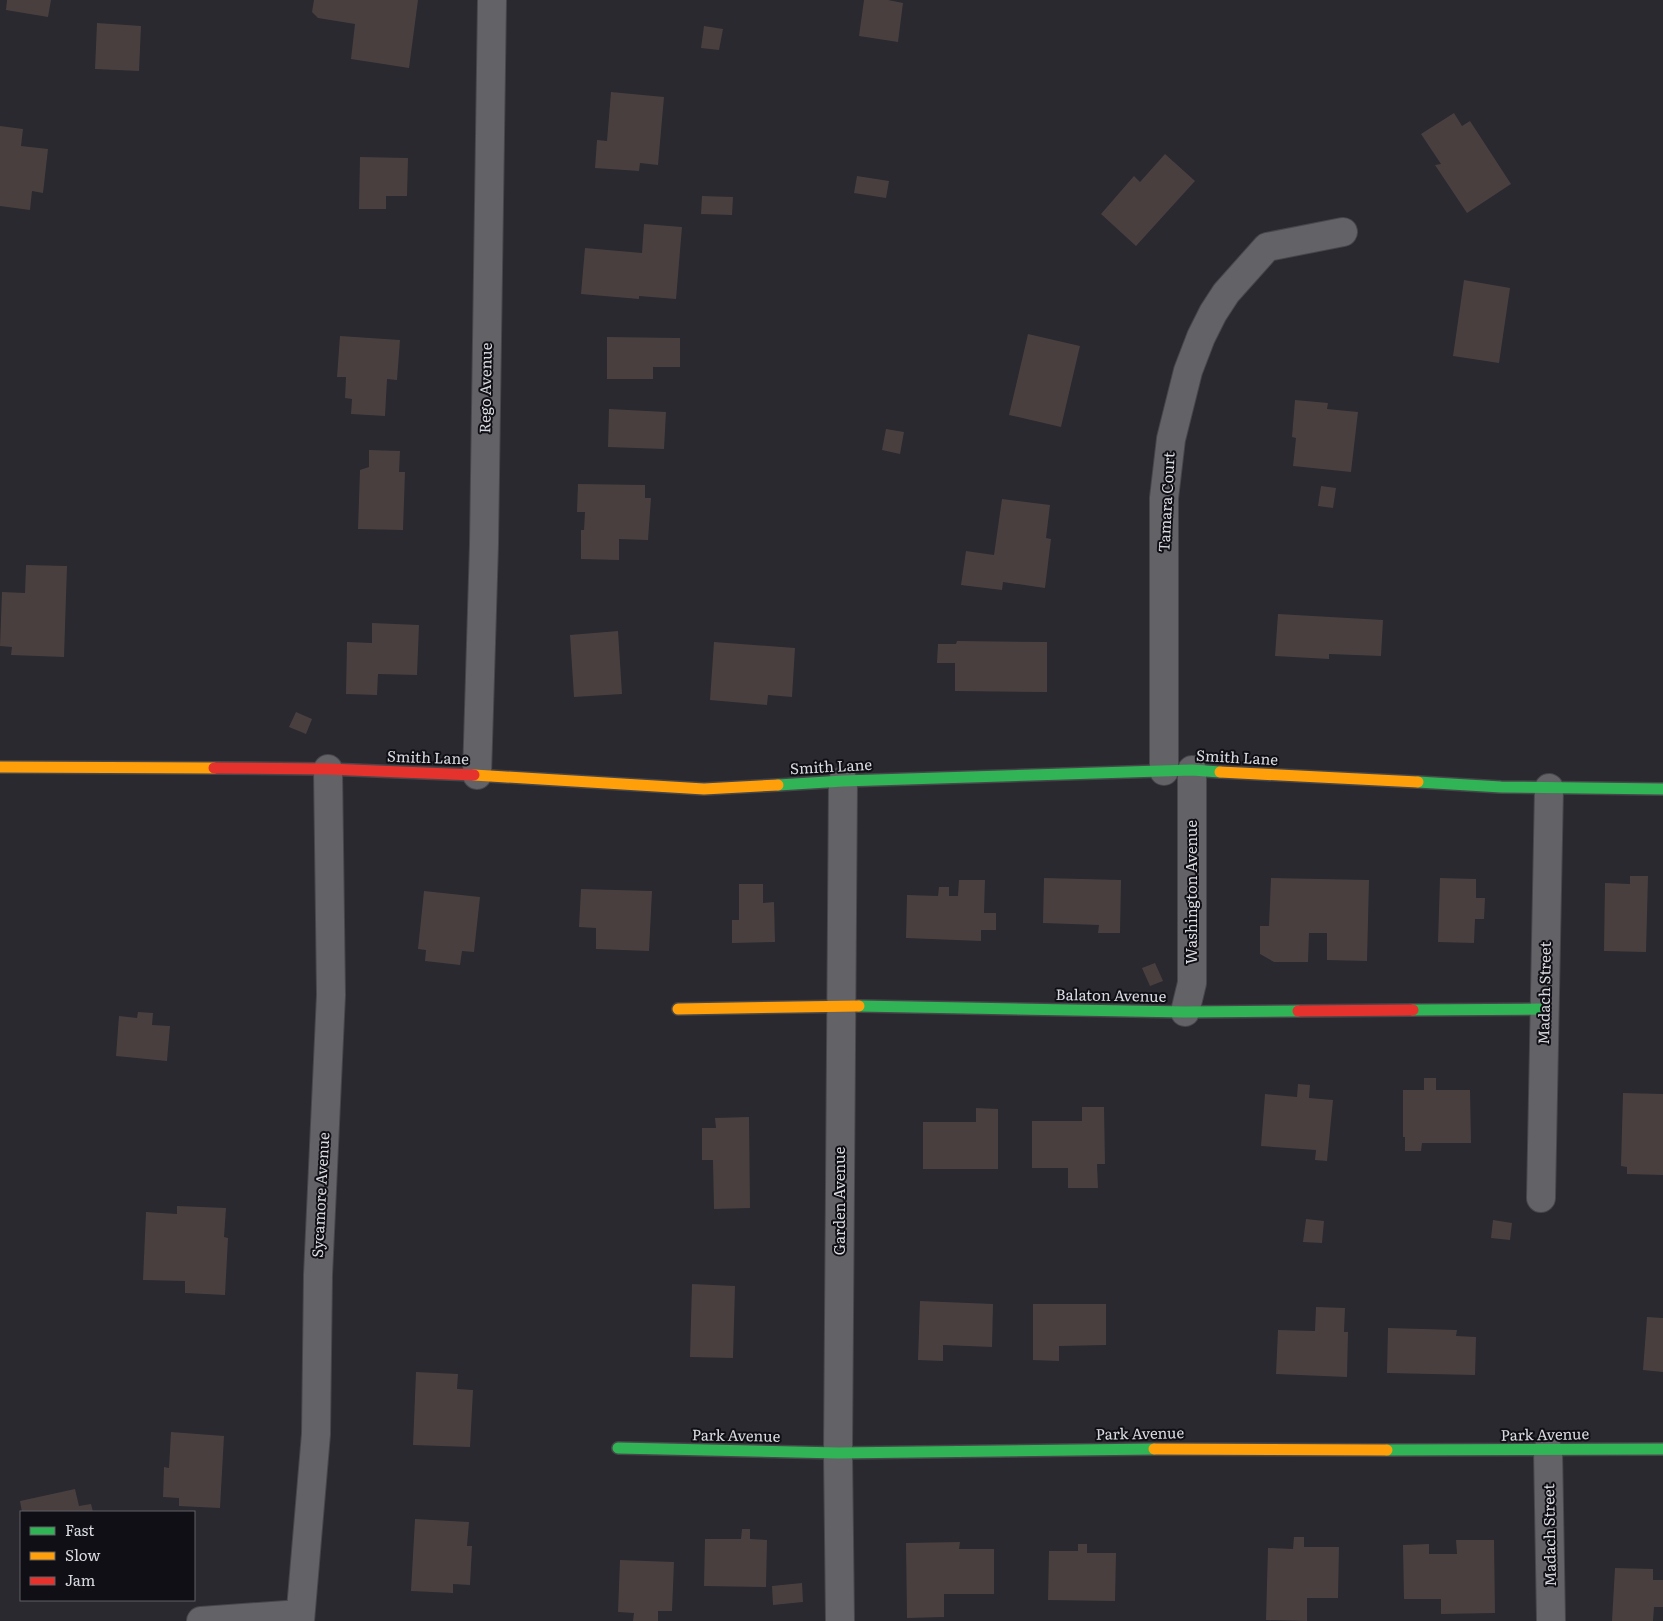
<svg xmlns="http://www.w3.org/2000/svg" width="1663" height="1621" font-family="Literata,serif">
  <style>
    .building { fill: #493f3f }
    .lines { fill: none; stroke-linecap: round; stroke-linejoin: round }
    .street-casing { stroke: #46464b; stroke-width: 30 }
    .fast-casing { stroke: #46464b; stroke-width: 14 }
    .slow-casing { stroke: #46464b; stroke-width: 14 }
    .jam-casing { stroke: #46464b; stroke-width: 14 }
    .street { stroke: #636367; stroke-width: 28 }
    .fast { stroke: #30b455; stroke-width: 11 }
    .slow { stroke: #ff9f0a; stroke-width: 11 }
    .jam { stroke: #e5322d; stroke-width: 11 }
    .labels { text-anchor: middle; stroke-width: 4; stroke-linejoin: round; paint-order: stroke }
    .street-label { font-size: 15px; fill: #dadae2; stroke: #0f0f15 }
  </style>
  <rect width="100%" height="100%" fill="#29292f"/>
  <!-- building -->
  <path class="building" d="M 7,0 L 51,0 L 48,17 L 6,10 Z
    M 314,0 L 418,0 L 409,68 L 351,59 L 355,24 L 318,18 L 312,12 Z
    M 864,0 L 888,0 L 903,3 L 898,42 L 859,36 Z
    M 97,23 L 141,26 L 139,71 L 95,69 Z
    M 704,26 L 723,29 L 719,50 L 701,48 Z
    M 611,92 L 664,97 L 658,165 L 640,163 L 639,171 L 595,168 L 597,140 L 607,141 Z
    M 1454,113 L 1462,126 L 1470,121 L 1511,184 L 1467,213 L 1435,165 L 1441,164 L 1421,134 Z
    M 0,126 L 23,129 L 21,146 L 48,149 L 43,193 L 32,191 L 30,210 L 0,206 Z
    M 1165,154 L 1195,181 L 1136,246 L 1101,214 L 1134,176 L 1140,182 Z
    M 360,157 L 408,158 L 407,196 L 386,196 L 386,209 L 359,209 Z
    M 857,176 L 889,181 L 886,198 L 854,193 Z
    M 702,196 L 733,197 L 732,215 L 701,214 Z
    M 644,224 L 682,227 L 676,299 L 639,296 L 639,299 L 581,294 L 585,248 L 642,253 Z
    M 1464,280 L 1510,288 L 1499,363 L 1453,356 Z
    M 1028,334 L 1080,346 L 1061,427 L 1009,415 Z
    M 340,336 L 400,340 L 397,380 L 387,379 L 385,416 L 351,414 L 352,399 L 345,398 L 346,377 L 337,377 Z
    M 607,337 L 680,338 L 680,367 L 653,367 L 653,379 L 607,379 Z
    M 1295,400 L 1328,403 L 1327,409 L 1358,412 L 1351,472 L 1293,466 L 1296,438 L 1292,437 Z
    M 609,409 L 666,412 L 664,449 L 608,447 Z
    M 886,429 L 904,432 L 900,454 L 882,450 Z
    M 369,450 L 400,451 L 399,472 L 405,472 L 403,530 L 358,529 L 360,470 L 369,467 Z
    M 578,484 L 645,485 L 645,498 L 651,498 L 648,540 L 619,539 L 619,560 L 581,559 L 581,530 L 584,530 L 585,512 L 577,512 Z
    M 1321,486 L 1336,488 L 1333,508 L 1318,506 Z
    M 1002,499 L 1050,505 L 1046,538 L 1051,539 L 1045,588 L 1003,582 L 1002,590 L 961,585 L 966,551 L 994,555 Z
    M 26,565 L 67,566 L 64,657 L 11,655 L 12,647 L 0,646 L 2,592 L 25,593 Z
    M 1278,614 L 1383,620 L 1381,656 L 1329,654 L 1329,659 L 1275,656 Z
    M 372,623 L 419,625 L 417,675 L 378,674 L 377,695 L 346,694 L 347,642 L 372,643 Z
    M 618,631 L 622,694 L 574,697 L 570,635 Z
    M 957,641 L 1047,642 L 1047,692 L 955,691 L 955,663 L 937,663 L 938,644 L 956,644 Z
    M 714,642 L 795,648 L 792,697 L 768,695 L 767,705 L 710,700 Z
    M 296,712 L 312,719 L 306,734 L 289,727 Z
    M 1630,876 L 1648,876 L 1646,952 L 1604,951 L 1605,883 L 1630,884 Z
    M 1044,878 L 1121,880 L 1120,933 L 1098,933 L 1099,925 L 1043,923 Z
    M 1271,878 L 1369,880 L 1367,961 L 1327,960 L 1327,933 L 1309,933 L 1308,962 L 1274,962 L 1260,954 L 1260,926 L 1269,926 Z
    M 1440,878 L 1476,879 L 1476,898 L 1485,898 L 1484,919 L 1475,919 L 1474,943 L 1438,942 Z
    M 959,880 L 985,880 L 984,913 L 996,913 L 996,930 L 981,930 L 981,941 L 906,938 L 907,895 L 938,896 L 939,887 L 949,887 L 949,896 L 958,896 Z
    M 739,884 L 763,884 L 763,903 L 774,902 L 775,942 L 732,943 L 732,920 L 739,920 Z
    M 581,889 L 652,891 L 649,951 L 596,949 L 596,928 L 579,927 Z
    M 424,891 L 480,897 L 474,952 L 462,951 L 460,965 L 425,961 L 426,950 L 418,949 Z
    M 1155,963 L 1163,981 L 1150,986 L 1142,968 Z
    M 138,1012 L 153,1013 L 152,1025 L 170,1026 L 167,1061 L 116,1056 L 119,1016 L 137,1018 Z
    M 1424,1078 L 1436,1078 L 1436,1090 L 1470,1090 L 1471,1143 L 1422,1143 L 1421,1151 L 1405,1151 L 1405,1137 L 1403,1137 L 1403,1090 L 1424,1090 Z
    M 1298,1084 L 1310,1085 L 1309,1098 L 1333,1100 L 1327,1161 L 1315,1160 L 1316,1150 L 1261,1146 L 1265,1094 L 1297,1097 Z
    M 1623,1093 L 1663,1094 L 1663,1175 L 1627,1174 L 1627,1167 L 1621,1166 Z
    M 1082,1107 L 1104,1107 L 1105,1164 L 1097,1164 L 1098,1188 L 1068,1188 L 1068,1168 L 1032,1168 L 1032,1121 L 1082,1121 Z
    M 976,1108 L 998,1109 L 998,1169 L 923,1169 L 923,1122 L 976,1122 Z
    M 749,1117 L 750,1208 L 714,1209 L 713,1160 L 702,1160 L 702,1128 L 716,1128 L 715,1118 Z
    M 177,1206 L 226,1208 L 224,1237 L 228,1238 L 225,1295 L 185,1293 L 185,1281 L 143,1280 L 146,1212 L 177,1214 Z
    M 1306,1219 L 1324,1221 L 1322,1243 L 1303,1242 Z
    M 1493,1220 L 1512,1223 L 1510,1240 L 1491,1238 Z
    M 692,1284 L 735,1286 L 733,1358 L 690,1357 Z
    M 920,1301 L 993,1304 L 992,1347 L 943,1345 L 943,1361 L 918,1360 Z
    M 1033,1304 L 1106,1304 L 1106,1345 L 1059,1346 L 1059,1361 L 1033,1360 Z
    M 1316,1307 L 1345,1308 L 1344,1332 L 1348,1332 L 1347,1377 L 1276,1374 L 1278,1330 L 1315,1331 Z
    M 1647,1317 L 1663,1318 L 1663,1372 L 1643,1370 Z
    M 1388,1328 L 1457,1330 L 1456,1336 L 1476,1337 L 1475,1375 L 1387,1373 Z
    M 416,1372 L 458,1374 L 457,1389 L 473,1390 L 470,1447 L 413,1445 Z
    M 171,1432 L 224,1436 L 220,1508 L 179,1506 L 179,1498 L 163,1497 L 164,1467 L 169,1468 Z
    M 75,1489 L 79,1506 L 91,1504 L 93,1512 L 22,1512 L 20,1501 Z
    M 415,1519 L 469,1522 L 467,1546 L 472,1546 L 470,1585 L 453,1584 L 453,1593 L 411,1591 Z
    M 742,1529 L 750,1529 L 750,1539 L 767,1540 L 766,1587 L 704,1586 L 705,1539 L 741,1539 Z
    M 1294,1537 L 1304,1537 L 1304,1547 L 1339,1547 L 1338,1598 L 1307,1598 L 1307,1621 L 1266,1620 L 1268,1548 L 1293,1549 Z
    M 1456,1540 L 1494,1540 L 1495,1613 L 1441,1614 L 1441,1599 L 1404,1599 L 1403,1545 L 1429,1544 L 1429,1554 L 1457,1554 Z
    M 960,1542 L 959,1549 L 994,1549 L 994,1594 L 944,1594 L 944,1617 L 907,1618 L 906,1543 Z
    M 1078,1544 L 1087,1544 L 1087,1553 L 1116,1553 L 1115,1601 L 1048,1600 L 1049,1551 L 1078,1551 Z
    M 620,1560 L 674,1562 L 672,1611 L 658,1611 L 658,1621 L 633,1621 L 634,1613 L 618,1612 Z
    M 1615,1568 L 1653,1569 L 1653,1580 L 1663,1580 L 1663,1607 L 1654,1607 L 1653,1621 L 1612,1621 Z
    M 802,1583 L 803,1602 L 773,1605 L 772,1586 Z"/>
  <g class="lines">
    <defs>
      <path id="street" d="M 1164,771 L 1164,498 L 1171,439 L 1188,371 L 1201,337 L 1213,313 L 1226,293 L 1267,247 L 1343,232
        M 477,775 L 484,544 L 492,0
        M 1185,1012 L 1192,983 L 1192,770
        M 1541,1198 L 1549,788
        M 1548,1450 L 1551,1621
        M 201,1621 L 300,1614
        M 300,1621 L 316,1434 L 318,1275 L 331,995 L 328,769
        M 840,1621 L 838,1453 L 843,781"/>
      <path id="fast" d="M 1418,782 L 1501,787 L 1663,789
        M 778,785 L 843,781 L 1192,770 L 1220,772
        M 859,1006 L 1185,1012 L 1298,1011
        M 1413,1010 L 1545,1009
        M 618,1448 L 838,1453 L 1154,1449
        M 1387,1450 L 1663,1449"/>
      <path id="slow" d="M 0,767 L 214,768
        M 1220,772 L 1418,782
        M 474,775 L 704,789 L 778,785
        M 678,1009 L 859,1006
        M 1154,1449 L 1387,1450"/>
      <path id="jam" d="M 214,768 L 328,769 L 474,775
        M 1298,1011 L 1413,1010"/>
    </defs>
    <!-- street casing -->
    <use href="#street" class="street-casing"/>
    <!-- fast casing -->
    <use href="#fast" class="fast-casing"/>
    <!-- slow casing -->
    <use href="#slow" class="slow-casing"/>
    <!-- jam casing -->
    <use href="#jam" class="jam-casing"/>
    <!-- street -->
    <use href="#street" class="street"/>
    <!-- fast -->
    <use href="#fast" class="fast"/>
    <!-- slow -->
    <use href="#slow" class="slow"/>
    <!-- jam -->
    <use href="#jam" class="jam"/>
  </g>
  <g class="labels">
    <!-- street labels -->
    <g class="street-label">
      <text transform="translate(486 388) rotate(-89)" y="5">Rego Avenue</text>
      <text transform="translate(1167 502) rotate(-87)" y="5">Tamara Court</text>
      <text transform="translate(428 758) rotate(2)" y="5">Smith Lane</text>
      <text transform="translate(1237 758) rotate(3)" y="5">Smith Lane</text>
      <text transform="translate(831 767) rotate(-3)" y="5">Smith Lane</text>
      <text transform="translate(1192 892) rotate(-90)" y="5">Washington Avenue</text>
      <text transform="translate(1545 993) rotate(-89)" y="5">Madach Street</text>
      <text transform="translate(1111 996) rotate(1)" y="5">Balaton Avenue</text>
      <text transform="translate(321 1195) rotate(-87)" y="5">Sycamore Avenue</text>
      <text transform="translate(840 1201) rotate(-90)" y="5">Garden Avenue</text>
      <text transform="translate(1140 1434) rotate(-1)" y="5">Park Avenue</text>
      <text transform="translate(1545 1435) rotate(-1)" y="5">Park Avenue</text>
      <text transform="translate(736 1436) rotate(1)" y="5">Park Avenue</text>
      <text transform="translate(1550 1535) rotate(-91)" y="5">Madach Street</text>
    </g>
  </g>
  <!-- legend -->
  <rect x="20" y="1511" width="175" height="90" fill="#0f0f15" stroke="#606067"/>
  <rect x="30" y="1527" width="25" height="8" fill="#30b455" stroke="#606067"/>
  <text x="65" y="1536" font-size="15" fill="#dadae2">Fast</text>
  <rect x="30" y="1552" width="25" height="8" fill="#ff9f0a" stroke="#606067"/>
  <text x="65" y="1561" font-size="15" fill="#dadae2">Slow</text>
  <rect x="30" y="1577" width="25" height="8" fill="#e5322d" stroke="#606067"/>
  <text x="65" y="1586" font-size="15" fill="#dadae2">Jam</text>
</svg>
